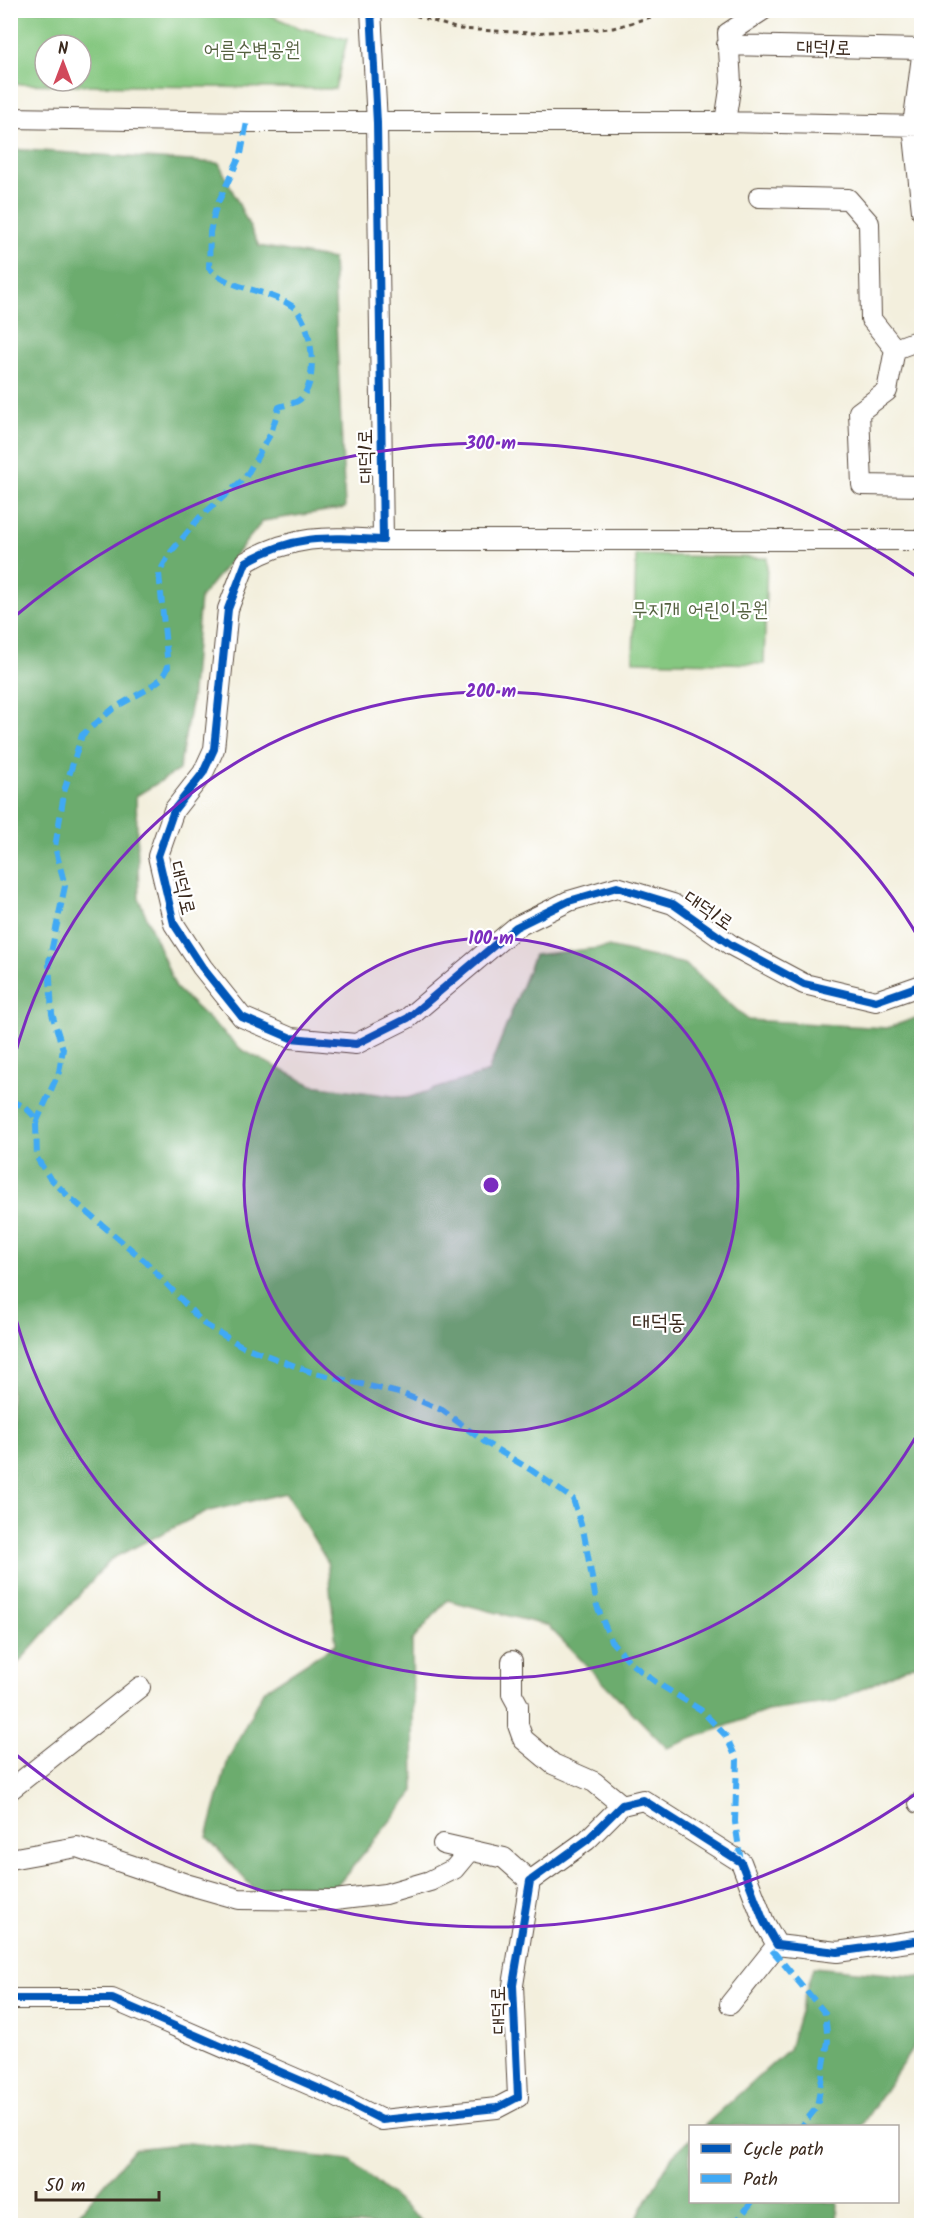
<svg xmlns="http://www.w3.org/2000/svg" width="932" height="2236" font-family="Kalam,'Poor Story',sans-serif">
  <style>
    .green { fill: #85c780; stroke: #60784f; stroke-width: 1.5; fill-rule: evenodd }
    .forest { fill: #6cac6e; stroke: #546b46; stroke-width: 1.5 }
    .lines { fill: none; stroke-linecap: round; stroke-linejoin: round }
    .minor-casing { stroke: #57483b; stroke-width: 22 }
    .path { stroke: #57483b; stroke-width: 3; stroke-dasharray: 4.5 4.5; stroke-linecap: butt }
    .minor { stroke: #fff; stroke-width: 20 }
    .quiet { stroke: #3fa9f5; stroke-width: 6; stroke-dasharray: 12 6; stroke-linecap: butt }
    .cycleway-casing { stroke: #fff; stroke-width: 11 }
    .cycleway { stroke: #0057b8; stroke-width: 8 }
    .ring { fill: none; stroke: #7b2cbf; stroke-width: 3 }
    .labels { text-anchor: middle; stroke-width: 4.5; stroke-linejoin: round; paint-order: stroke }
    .street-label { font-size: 20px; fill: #3b2a1e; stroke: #fff }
    .park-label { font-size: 20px; fill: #556140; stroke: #fff }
    .quarter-label { font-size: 22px; fill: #3b2a1e; stroke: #fff }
    .centre { fill: #7b2cbf; stroke: #fff; stroke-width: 3 }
    .ring-label { font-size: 18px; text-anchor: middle; font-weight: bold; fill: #7b2cbf; stroke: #fff; stroke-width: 4.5; stroke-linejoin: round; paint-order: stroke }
  </style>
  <rect width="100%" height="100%" fill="#fff"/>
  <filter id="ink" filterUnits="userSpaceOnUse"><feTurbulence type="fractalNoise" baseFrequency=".0167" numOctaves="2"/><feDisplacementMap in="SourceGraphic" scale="12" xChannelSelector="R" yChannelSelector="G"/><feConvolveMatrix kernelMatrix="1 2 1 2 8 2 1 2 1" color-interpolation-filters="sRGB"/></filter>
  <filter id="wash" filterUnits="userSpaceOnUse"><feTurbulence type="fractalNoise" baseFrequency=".008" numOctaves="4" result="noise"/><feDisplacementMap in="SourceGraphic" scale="24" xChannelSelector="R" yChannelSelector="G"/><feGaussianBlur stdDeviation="1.35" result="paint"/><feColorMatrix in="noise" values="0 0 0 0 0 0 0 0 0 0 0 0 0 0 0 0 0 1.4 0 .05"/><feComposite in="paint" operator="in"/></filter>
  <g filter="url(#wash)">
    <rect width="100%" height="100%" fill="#f3efdd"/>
    <!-- green -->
    <path class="green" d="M 11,10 L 260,11 L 300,28 L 347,39 L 335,89 L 11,84 ZM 45,45 L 81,45 L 81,81 L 45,81 Z
      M 636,555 L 767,558 L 764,664 L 633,661 Z"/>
    <!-- forest -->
    <path class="forest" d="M 11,149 L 219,163 L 259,246 L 333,259 L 345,508 L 263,521 L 200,598 L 191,703 L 179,770 L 136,796 L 139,899 L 176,988 L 242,1050 L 312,1085 L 407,1098 L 488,1072 L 534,955 L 608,947 L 685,964 L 748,1020 L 887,1028 L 921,1016 L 921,1667 L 913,1665 L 834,1702 L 767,1711 L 667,1748 L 548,1626 L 447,1600 L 412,1641 L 414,1792 L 336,1887 L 268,1905 L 207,1837 L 228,1760 L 263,1691 L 336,1644 L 327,1561 L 286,1493 L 205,1512 L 111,1559 L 11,1671 Z
      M 813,1967 L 921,1977 L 921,2036 L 861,2126 L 704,2126 L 789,2049 Z
      M 690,2139 L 690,2202 L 838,2202 L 837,2225 L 632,2225 L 673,2155 Z
      M 188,2143 L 350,2160 L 426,2225 L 69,2225 L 134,2149 Z"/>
  </g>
  <g filter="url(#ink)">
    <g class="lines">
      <defs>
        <path id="minor" d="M 371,10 L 377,123 L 383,540 C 328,537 295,534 246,562 L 228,609 L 214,749 L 203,773 L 174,810 L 158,856 L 174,924 L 202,967 L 242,1017 L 291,1038 L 356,1044 L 408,1018 L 516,927 L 569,901 L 617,887 L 673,904 L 731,945 L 804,984 L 876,1001 L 922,985
          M 727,45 L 922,49
          M 922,56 L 913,126 L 922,211
          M 10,118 L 247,122 L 725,122 L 922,126
          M 725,122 L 731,83 L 728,33 L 763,10
          M 759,197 L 848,199 L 869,223 L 871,319 L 895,349
          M 922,339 L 895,349 L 887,391 L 859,412 L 862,485 L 922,486
          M 383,540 L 922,540
          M 512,1661 L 512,1694 L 518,1705 L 518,1725 L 523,1739 L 553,1764 L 594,1782 L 622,1805
          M 10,1790 L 140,1687
          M 919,1803 L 922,1804
          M 443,1844 L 504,1858 L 530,1881
          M 10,1859 L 77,1847 L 186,1884 L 239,1899 L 335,1900 L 385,1894 L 430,1881 L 454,1869 L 469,1851
          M 10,1999 L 112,1999 L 329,2093 L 382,2120 L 497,2108 L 518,2097 L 513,1985 L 530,1881 L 587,1840 L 622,1805 L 643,1800 L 741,1862 L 764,1922 L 777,1945 L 837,1952 L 922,1940
          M 730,2004 L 777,1945"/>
      </defs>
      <!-- minor casing -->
      <use href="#minor" class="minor-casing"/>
      <!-- path -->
      <path class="path" d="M 399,10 L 458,29 L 532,33 L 613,28 L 675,10"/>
      <!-- minor -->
      <use href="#minor" class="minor"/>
      <!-- quiet -->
      <path class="quiet" d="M 10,1100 L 25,1107 L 33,1115 L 36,1123 L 37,1158 L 49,1177 L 68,1196 L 146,1262 L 204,1324 L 242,1346 L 311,1372 L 403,1394 L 442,1410 L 486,1443 L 531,1470 L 573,1499 L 584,1534 L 597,1606 L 611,1641 L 633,1665 L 657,1683 L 701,1710 L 726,1736 L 737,1760 L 735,1822 L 741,1862
        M 36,1123 L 59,1072 L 63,1049 L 52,1014 L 49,962 L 65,886 L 55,847 L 65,788 L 82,735 L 114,708 L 146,690 L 162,678 L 168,667 L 159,573 L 171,552 L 200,517 L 245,478 L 271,433 L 279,407 C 287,404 298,404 303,396 C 319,377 312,320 292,306 C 267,289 229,290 209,268 L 210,232 L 216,207 L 241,154 L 247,122
        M 772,1950 L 825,2013 L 828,2041 L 817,2107 L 802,2126
        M 733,2226 L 752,2202"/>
      <defs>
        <path id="cycleway" d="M 371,10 L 377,123 L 383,540 C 328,537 295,534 246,562 L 228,609 L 214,749 L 203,773 L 174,810 L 158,856 L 174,924 L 202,967 L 242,1017 L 291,1038 L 356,1044 L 408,1018 L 516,927 L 569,901 L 617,887 L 673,904 L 731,945 L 804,984 L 876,1001 L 922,985
          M 10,1999 L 112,1999 L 329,2093 L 382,2120 L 497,2108 L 518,2097 L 513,1985 L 530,1881 L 587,1840 L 622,1805 L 643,1800 L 741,1862 L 764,1922 L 777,1945 L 837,1952 L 922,1940"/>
      </defs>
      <!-- cycleway casing -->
      <use href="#cycleway" class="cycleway-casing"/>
      <!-- cycleway -->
      <use href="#cycleway" class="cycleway"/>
    </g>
  </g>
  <!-- distance rings -->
  <circle cx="491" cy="1185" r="247" fill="#7b2cbf" fill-opacity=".12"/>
  <g class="ring">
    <circle cx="491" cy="1185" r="247"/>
    <path d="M921 1428A494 494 0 0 1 11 1300M11 1070A494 494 0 0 1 921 942"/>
    <path d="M917 1793A742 742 0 0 1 14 1753M14 617A742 742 0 0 1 917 577"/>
  </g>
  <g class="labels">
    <!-- street labels -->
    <g class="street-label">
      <text transform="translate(824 47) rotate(1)" y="7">대덕1로</text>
      <text transform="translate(365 456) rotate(-91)" y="7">대덕1로</text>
      <text transform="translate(183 888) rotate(76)" y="7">대덕1로</text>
      <text transform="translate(709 910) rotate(34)" y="7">대덕1로</text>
      <text transform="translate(498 2010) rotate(-91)" y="7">대덕로</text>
    </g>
    <!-- park labels -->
    <g class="park-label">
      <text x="252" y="56">어름수변공원</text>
      <text x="700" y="616">무지개 어린이공원</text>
    </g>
    <!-- quarter labels -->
    <g class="quarter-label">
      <text x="659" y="1329">대덕동</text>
    </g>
  </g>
  <circle cx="491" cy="1185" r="9" class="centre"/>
  <g class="ring-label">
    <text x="491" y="449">300 m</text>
    <text x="491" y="697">200 m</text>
    <text x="491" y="944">100 m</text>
  </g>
  <!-- margin -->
  <rect width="932" height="2236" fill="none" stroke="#fff" stroke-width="36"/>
  <!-- legend -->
  <rect x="689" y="2125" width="210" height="78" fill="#ffffff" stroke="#b1aaa5" stroke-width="1.5"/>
  <rect x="701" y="2144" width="30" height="9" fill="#0057b8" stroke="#b1aaa5" stroke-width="1.5"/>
  <text x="743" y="2155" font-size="18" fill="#3b2a1e">Cycle path</text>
  <rect x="701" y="2174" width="30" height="9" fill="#3fa9f5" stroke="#b1aaa5" stroke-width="1.5"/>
  <text x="743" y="2185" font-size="18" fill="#3b2a1e">Path</text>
  <!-- north arrow -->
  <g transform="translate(63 63)"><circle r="28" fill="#ffffff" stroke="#b1aaa5" stroke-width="1.5"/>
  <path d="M0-4.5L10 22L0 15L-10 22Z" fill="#d1495b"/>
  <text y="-9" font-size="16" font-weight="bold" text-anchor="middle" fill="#3b2a1e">N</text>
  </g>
  <!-- scale -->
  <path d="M36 2191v9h123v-9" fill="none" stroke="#3b2a1e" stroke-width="3"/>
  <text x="45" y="2191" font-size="18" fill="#3b2a1e" stroke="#ffffff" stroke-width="4.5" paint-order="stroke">50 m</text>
</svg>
